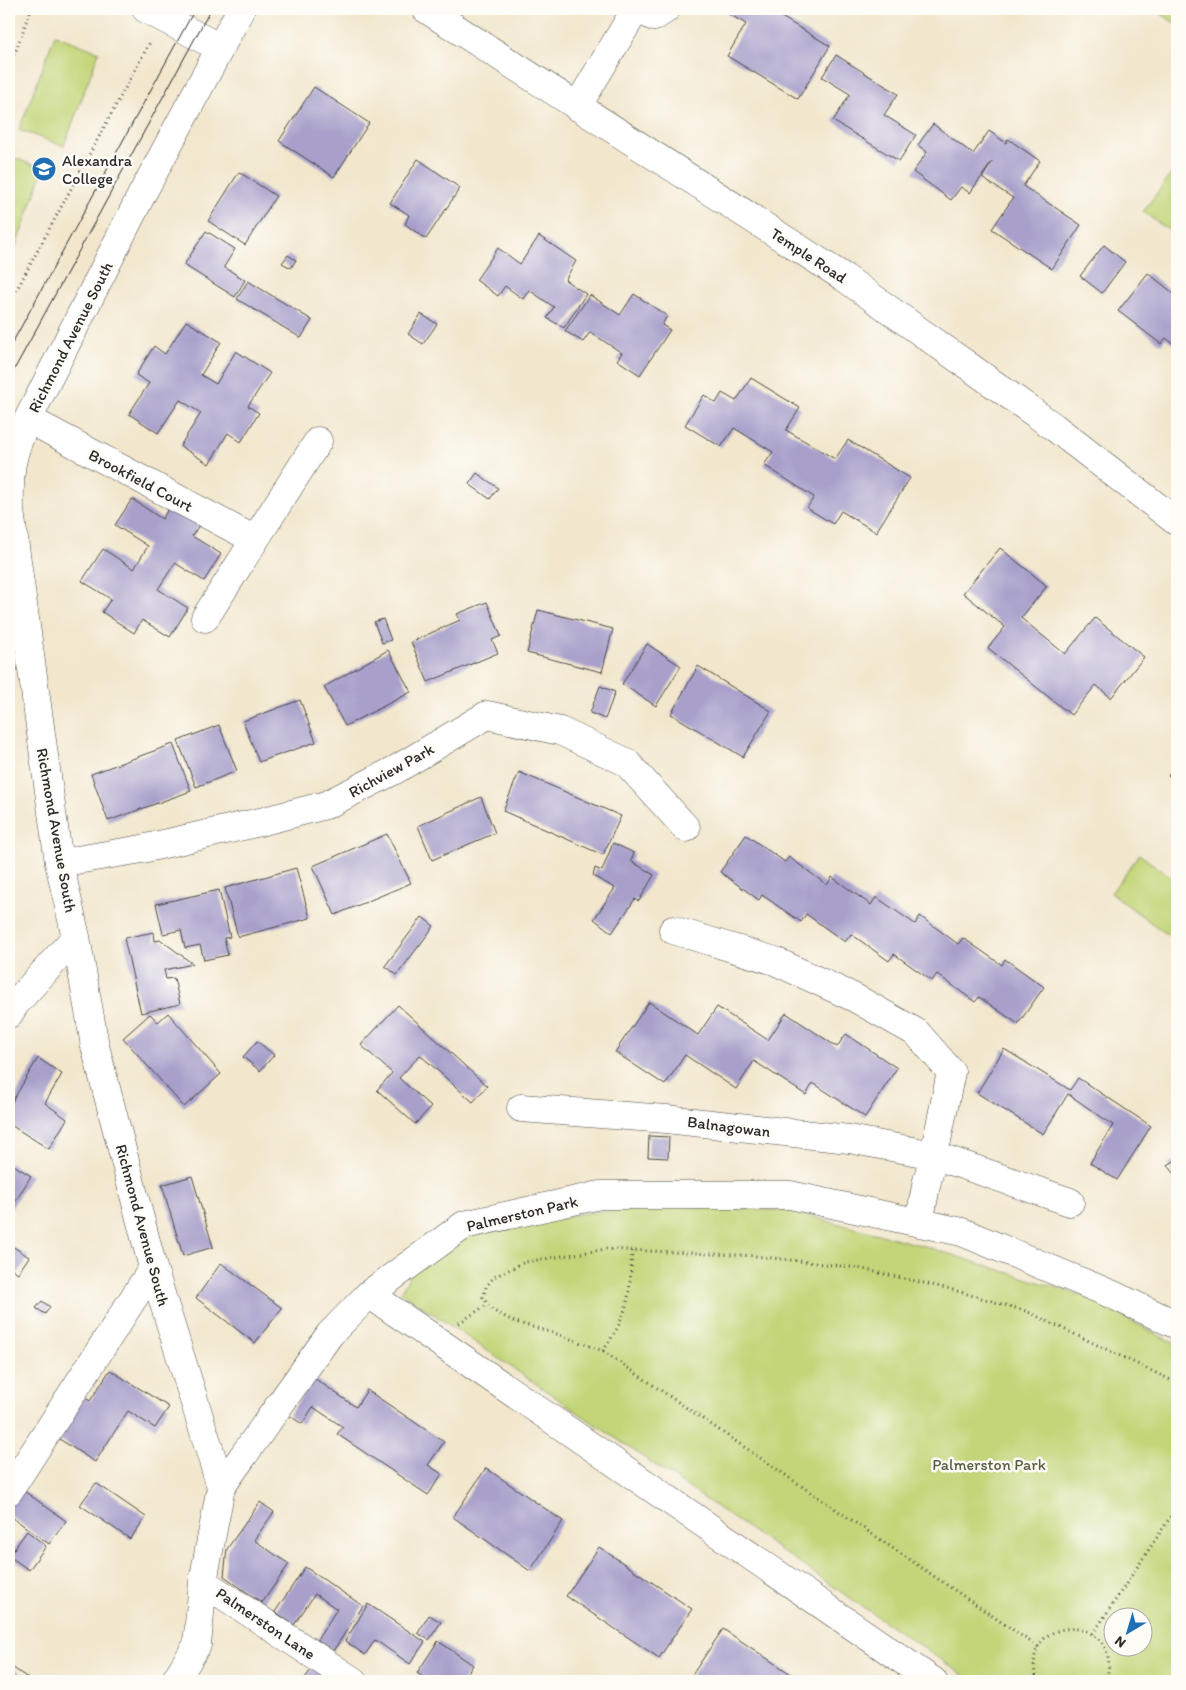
<svg xmlns="http://www.w3.org/2000/svg" width="1186" height="1690" font-family="Itim,sans-serif">
  <style>
    .green { fill: #c3d578; stroke: #778052; fill-rule: evenodd }
    .building { fill: #a8a0cb }
    .lines { fill: none; stroke-linecap: round; stroke-linejoin: round }
    .minor-casing { stroke: #494743; stroke-width: 29 }
    .path { stroke: #494743; stroke-width: 3; stroke-dasharray: 1 4; stroke-linecap: butt }
    .minor { stroke: #fff; stroke-width: 28 }
    .tram { stroke: #2b2b2b; stroke-width: 1 }
    .labels { text-anchor: middle; stroke-width: 5; stroke-linejoin: round; paint-order: stroke }
    .poi-label { font-size: 16px; fill: #2b2b2b; stroke: #fdfcf7; text-anchor: start }
    .street-label { font-size: 16px; fill: #2b2b2b; stroke: #fdfcf7 }
    .park-label { font-size: 16px; fill: #595e42; stroke: #fdfcf7 }
  </style>
  <rect width="100%" height="100%" fill="#fdfcf7"/>
  <filter id="ink" filterUnits="userSpaceOnUse"><feTurbulence type="fractalNoise" baseFrequency=".02" numOctaves="2"/><feDisplacementMap in="SourceGraphic" scale="10" xChannelSelector="R" yChannelSelector="G"/><feConvolveMatrix kernelMatrix="1 2 1 2 8 2 1 2 1" color-interpolation-filters="sRGB"/></filter>
  <filter id="wash" filterUnits="userSpaceOnUse"><feTurbulence type="fractalNoise" baseFrequency=".0096" numOctaves="4" result="noise"/><feDisplacementMap in="SourceGraphic" scale="20" xChannelSelector="R" yChannelSelector="G"/><feGaussianBlur stdDeviation="1.12" result="paint"/><feColorMatrix in="noise" values="0 0 0 0 0 0 0 0 0 0 0 0 0 0 0 0 0 1.4 0 .05"/><feComposite in="paint" operator="in"/></filter>
  <g filter="url(#wash)">
    <rect width="100%" height="100%" fill="#f2e7cd"/>
    <!-- green -->
    <path class="green" d="M 1155,9 L 1177,9 L 1177,25 Z
      M 55,35 L 99,52 L 64,146 L 19,130 Z
      M 9,156 L 44,169 L 9,265 Z
      M 1177,166 L 1177,236 L 1143,212 Z
      M 1139,854 L 1177,882 L 1177,942 L 1111,893 Z
      M 682,1206 L 789,1211 L 924,1246 L 1086,1297 L 1177,1345 L 1177,1681 L 972,1681 L 401,1292 L 410,1275 L 470,1233 L 591,1212 ZM 1114,1618 L 1144,1618 L 1144,1648 L 1114,1648 Z"/>
    <g id="blocks">
      <!-- building -->
      <path class="building" d="M 720,9 L 768,9 L 830,46 L 798,99 L 727,56 L 746,24 Z
        M 836,55 L 898,94 L 884,115 L 916,135 L 899,161 L 833,121 L 850,94 L 822,77 Z
        M 314,87 L 369,123 L 334,177 L 279,141 Z
        M 933,124 L 973,154 L 989,131 L 1006,143 L 1008,139 L 1040,161 L 1023,186 L 1081,225 L 1052,269 L 992,229 L 1013,198 L 982,178 L 992,162 L 970,193 L 961,187 L 951,200 L 913,172 L 927,152 L 918,145 Z
        M 418,159 L 460,188 L 426,239 L 405,224 L 409,215 L 390,203 Z
        M 239,172 L 276,196 L 245,245 L 208,221 Z
        M 206,231 L 235,249 L 224,267 L 245,280 L 235,297 L 184,265 Z
        M 539,236 L 576,261 L 565,280 L 586,294 L 564,328 L 547,318 L 554,307 L 529,290 L 523,299 L 505,286 L 498,296 L 476,280 L 498,248 L 520,264 Z
        M 1104,245 L 1125,262 L 1102,293 L 1080,276 Z
        M 288,255 L 296,260 L 291,268 L 282,263 Z
        M 1148,273 L 1177,296 L 1177,347 L 1166,338 L 1161,344 L 1118,311 Z
        M 248,281 L 312,320 L 301,338 L 237,299 Z
        M 634,294 L 667,316 L 662,325 L 670,330 L 640,375 L 617,360 L 622,353 L 590,332 L 583,342 L 565,331 L 590,295 L 620,315 Z
        M 421,314 L 437,324 L 423,344 L 408,334 Z
        M 186,321 L 221,342 L 201,375 L 216,384 L 236,351 L 270,373 L 248,406 L 259,413 L 241,442 L 228,433 L 209,464 L 180,446 L 201,413 L 180,400 L 158,433 L 129,414 L 149,383 L 136,375 L 154,346 L 165,354 Z
        M 751,378 L 800,408 L 786,430 L 835,459 L 848,440 L 910,478 L 876,532 L 841,511 L 833,524 L 807,508 L 814,497 L 764,465 L 773,452 L 734,428 L 721,447 L 685,425 L 704,395 L 716,403 L 722,393 L 736,401 Z
        M 477,473 L 498,488 L 490,499 L 469,484 Z
        M 132,499 L 162,519 L 170,506 L 199,525 L 192,536 L 221,554 L 204,581 L 175,563 L 158,589 L 188,608 L 170,637 L 142,620 L 134,633 L 102,612 L 111,599 L 82,581 L 103,549 L 134,569 L 148,546 L 115,525 Z
        M 1000,548 L 1047,586 L 1021,618 L 1065,654 L 1095,618 L 1144,657 L 1111,698 L 1096,685 L 1071,715 L 988,648 L 1005,627 L 963,593 Z
        M 487,602 L 501,636 L 492,640 L 498,653 L 428,682 L 411,642 L 460,620 L 457,614 Z
        M 538,610 L 613,629 L 602,672 L 527,653 Z
        M 383,619 L 391,640 L 382,643 L 374,622 Z
        M 647,644 L 681,666 L 656,706 L 622,684 Z
        M 388,650 L 411,692 L 345,726 L 324,687 Z
        M 698,666 L 771,711 L 743,757 L 671,714 Z
        M 600,686 L 615,692 L 605,719 L 590,713 Z
        M 300,700 L 316,742 L 259,762 L 243,721 Z
        M 219,725 L 237,771 L 196,787 L 178,741 Z
        M 173,744 L 191,791 L 108,821 L 91,774 Z
        M 1177,764 L 1177,782 L 1168,775 Z
        M 519,772 L 621,816 L 603,855 L 503,811 Z
        M 481,797 L 495,833 L 432,860 L 418,826 Z
        M 387,834 L 411,883 L 335,915 L 313,866 Z
        M 746,835 L 785,862 L 789,857 L 827,885 L 832,877 L 871,905 L 876,897 L 915,924 L 920,916 L 958,944 L 963,938 L 1002,965 L 1005,959 L 1044,987 L 1018,1024 L 979,997 L 975,1002 L 937,974 L 932,981 L 894,954 L 889,961 L 851,934 L 845,942 L 806,914 L 801,922 L 762,895 L 759,900 L 720,872 Z
        M 613,843 L 634,853 L 631,861 L 654,875 L 639,901 L 635,899 L 612,933 L 594,919 L 615,888 L 593,876 L 595,868 L 602,871 Z
        M 296,868 L 310,918 L 238,937 L 225,888 Z
        M 219,890 L 230,937 L 224,938 L 228,955 L 204,960 L 200,945 L 185,948 L 181,930 L 163,934 L 156,904 Z
        M 422,917 L 434,926 L 397,975 L 385,966 Z
        M 154,932 L 155,941 L 161,940 L 193,964 L 164,970 L 166,979 L 174,978 L 180,1004 L 141,1013 L 124,938 Z
        M 649,1002 L 698,1035 L 717,1007 L 768,1040 L 786,1013 L 837,1047 L 846,1034 L 897,1068 L 865,1117 L 813,1083 L 806,1095 L 754,1061 L 736,1089 L 685,1055 L 665,1085 L 615,1052 Z
        M 398,1005 L 487,1086 L 473,1102 L 420,1055 L 399,1078 L 431,1107 L 415,1124 L 377,1090 L 392,1073 L 361,1045 Z
        M 168,1013 L 221,1074 L 184,1107 L 123,1038 L 150,1014 L 158,1022 Z
        M 257,1041 L 274,1055 L 260,1071 L 243,1057 Z
        M 1004,1049 L 1070,1090 L 1078,1078 L 1151,1126 L 1117,1180 L 1090,1163 L 1113,1125 L 1068,1094 L 1043,1134 L 977,1093 Z
        M 38,1058 L 62,1074 L 45,1103 L 67,1119 L 49,1149 L 9,1124 L 9,1107 Z
        M 649,1136 L 669,1137 L 668,1158 L 648,1157 Z
        M 1177,1159 L 1177,1177 L 1168,1165 Z
        M 9,1162 L 31,1176 L 9,1212 Z
        M 192,1176 L 213,1247 L 183,1256 L 162,1185 Z
        M 9,1244 L 29,1257 L 18,1273 L 9,1267 Z
        M 221,1263 L 282,1308 L 255,1343 L 196,1298 Z
        M 42,1301 L 50,1307 L 45,1314 L 36,1308 Z
        M 110,1370 L 169,1407 L 155,1428 L 128,1411 L 95,1462 L 53,1435 L 79,1394 L 90,1401 Z
        M 314,1378 L 356,1407 L 367,1390 L 444,1442 L 428,1465 L 442,1474 L 428,1495 L 337,1434 L 343,1427 L 313,1407 L 302,1424 L 289,1415 Z
        M 486,1468 L 563,1521 L 530,1571 L 453,1517 Z
        M 96,1483 L 146,1517 L 130,1539 L 80,1505 Z
        M 20,1488 L 66,1521 L 49,1544 L 9,1515 L 9,1504 Z
        M 260,1502 L 274,1512 L 254,1540 L 289,1564 L 262,1603 L 224,1576 L 227,1549 Z
        M 27,1531 L 46,1546 L 29,1570 L 9,1556 Z
        M 599,1547 L 692,1609 L 659,1658 L 566,1596 Z
        M 305,1567 L 363,1606 L 333,1651 L 317,1640 L 337,1609 L 315,1594 L 294,1625 L 275,1612 Z
        M 368,1604 L 425,1642 L 410,1664 L 375,1640 L 365,1655 L 345,1641 Z
        M 429,1615 L 441,1622 L 429,1640 L 418,1633 Z
        M 723,1629 L 771,1661 L 802,1681 L 694,1681 L 690,1678 Z
        M 438,1641 L 473,1665 L 463,1681 L 429,1681 L 417,1673 Z
        M 9,1665 L 32,1681 L 9,1681 Z
        M 313,1667 L 335,1681 L 303,1681 Z"/>
    </g>
  </g>
  <g filter="url(#ink)">
    <use href="#blocks" fill-opacity="0" stroke="#494743" stroke-width="1"/>
    <g class="lines">
      <defs>
        <path id="minor" d="M 146,9 L 220,48
          M 426,9 L 845,278 L 1054,427 L 1177,522
          M 638,9 L 654,17 L 666,9
          M 577,107 L 636,9
          M 28,419 L 255,540
          M 205,618 L 318,441
          M 59,863 L 142,849 L 260,822 L 326,805 L 395,770 L 487,715 L 560,731 L 626,762 L 686,828
          M 673,930 L 775,961 L 855,998 L 917,1033 L 951,1072 L 934,1155 L 927,1181 L 919,1223
          M 9,1014 L 16,1003 L 76,937
          M 521,1108 L 666,1119 L 849,1139 L 934,1155 L 1070,1202
          M 369,1294 L 933,1681
          M 221,1487 L 330,1334 L 369,1294 L 464,1225 L 600,1195 L 790,1195 L 962,1232 L 1113,1295 L 1177,1325
          M 9,1491 L 153,1268
          M 203,1582 L 353,1681
          M 175,1681 L 197,1645 L 203,1582 L 221,1487 L 153,1268 L 95,1046 L 76,937 L 59,863 L 10,511 C 9,471 10,456 28,419 L 142,194 L 241,9"/>
      </defs>
      <!-- minor casing -->
      <use href="#minor" class="minor-casing"/>
      <!-- path -->
      <path class="path" d="M 106,9 L 118,13
        M 9,69 L 31,9
        M 9,304 L 150,42
        M 459,1323 L 488,1304
        M 603,1351 C 613,1336 623,1320 627,1302 C 631,1285 631,1267 632,1250
        M 1093,1634 L 1177,1507
        M 1038,1647 L 603,1351 L 557,1334 L 515,1322 L 492,1310 L 483,1297 L 486,1287 L 494,1277 L 525,1262 L 606,1249 L 756,1256 L 858,1268 L 950,1289 L 1026,1311 L 1177,1383
        M 1037,1681 C 1015,1611 1127,1611 1106,1681"/>
      <!-- minor -->
      <use href="#minor" class="minor"/>
      <!-- tram -->
      <path class="tram" d="M 9,349 L 195,9
        M 9,379 L 211,9"/>
    </g>
  </g>
  <!-- icons -->
  <defs>
    <symbol id="school-disc" viewBox="-11 -11 22 22"><circle r="9.5" fill="#1f6fb2" stroke="#fdfcf7"/><path d="M0-5L7-2L0 1L-7-2ZM-4 1L0 2.5L4 1V4Q0 6-4 4Z" fill="#fff"/></symbol>
  </defs>
  <g fill-rule="evenodd">
    <use href="#school-disc" x="30" y="155" width="28" height="28"/>
  </g>
  <g class="labels">
    <!-- poi labels -->
    <g class="poi-label">
      <text x="62" y="166">Alexandra<tspan x="62" dy="18">College</tspan></text>
    </g>
    <!-- street labels -->
    <g class="street-label">
      <text transform="translate(809 255) rotate(33)" y="6">Temple Road</text>
      <text transform="translate(70 337) rotate(-63)" y="6">Richmond Avenue South</text>
      <text transform="translate(141 480) rotate(28)" y="6">Brookfield Court</text>
      <text transform="translate(391 770) rotate(-29)" y="6">Richview Park</text>
      <text transform="translate(57 830) rotate(80)" y="6">Richmond Avenue South</text>
      <text transform="translate(729 1126) rotate(7)" y="6">Balnagowan</text>
      <text transform="translate(522 1213) rotate(-13)" y="6">Palmerston Park</text>
      <text transform="translate(143 1225) rotate(75)" y="6">Richmond Avenue South</text>
      <text transform="translate(266 1623) rotate(34)" y="6">Palmerston Lane</text>
    </g>
    <!-- park labels -->
    <g class="park-label">
      <text x="989" y="1470">Palmerston Park</text>
    </g>
  </g>
  <!-- margin -->
  <rect width="1186" height="1690" fill="none" stroke="#fdfcf7" stroke-width="30"/>
  <!-- north arrow -->
  <g transform="translate(1128 1632) rotate(218)"><circle r="24" fill="#fdfcf7" stroke="#a9a8a5"/>
  <path d="M0-4L9 19L0 12L-9 19Z" fill="#1f6fb2"/>
  <text y="-8" font-size="14" font-weight="bold" text-anchor="middle" fill="#2b2b2b">N</text>
  </g>
</svg>
